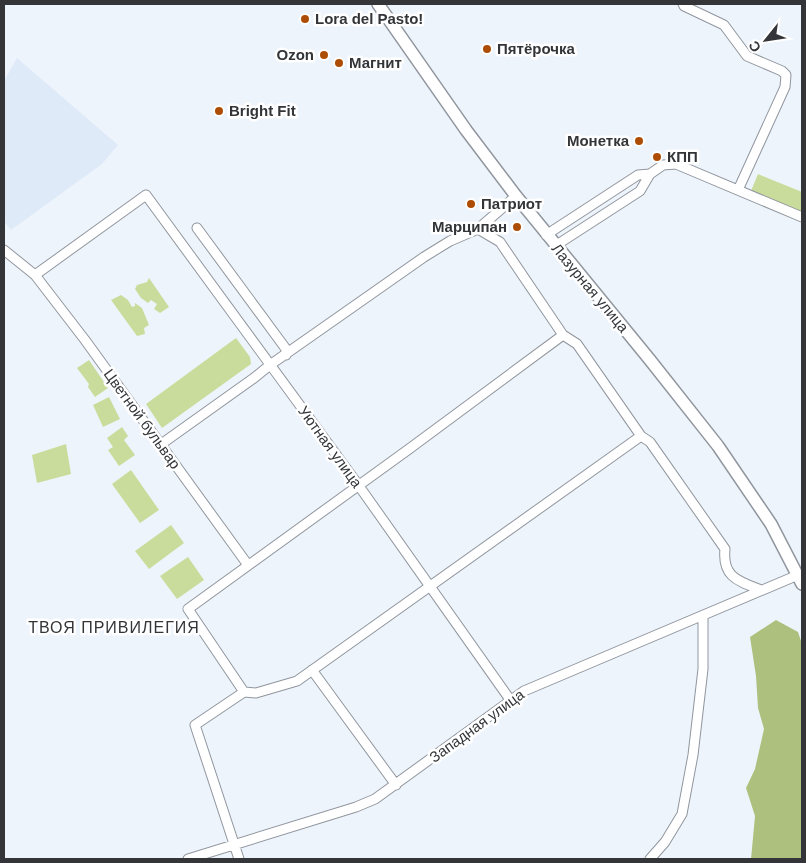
<svg xmlns="http://www.w3.org/2000/svg" width="806" height="863" font-family="Helvetica,sans-serif">
  <style>
    .built { fill: #dfeaf8 }
    .green { fill: #cadc9b }
    .forest { fill: #aec07d }
    .lines { fill: none; stroke-linecap: round; stroke-linejoin: round }
    .minor-casing { stroke: #91969e; stroke-width: 11 }
    .tertiary-casing { stroke: #91969e; stroke-width: 14 }
    .minor { stroke: #fff; stroke-width: 9 }
    .tertiary { stroke: #fff; stroke-width: 11 }
    .poi-dot { fill: #ad4d03; stroke: #fff; stroke-width: 2 }
    .labels { text-anchor: middle; stroke-width: 5; stroke-linejoin: round; paint-order: stroke }
    .poi-label { font-size: 15px; font-weight: bold; fill: #333538; stroke: #fff; text-anchor: start }
    .street-label { font-size: 15px; fill: #333538; stroke: #fff }
    .neighbourhood-label { font-size: 16px; letter-spacing: 1px; fill: #333538; stroke: #fff }
  </style>
  <rect width="100%" height="100%" fill="#eef4fc"/>
  <!-- built -->
  <path class="built" d="M 17,58 L 118,145 L 102,164 L 11,230 L 4,221 L 4,81 Z"/>
  <!-- green -->
  <path class="green" d="M 758,174 L 802,192 L 802,212 L 751,191 Z
    M 149,278 L 169,307 L 160,313 L 154,309 L 157,304 L 151,300 L 148,303 L 141,298 L 135,289 L 137,285 L 147,282 Z
    M 121,295 L 128,300 L 132,307 L 135,306 L 135,303 L 142,308 L 149,325 L 144,328 L 145,334 L 137,336 L 111,300 Z
    M 236,338 L 250,357 L 251,364 L 162,428 L 146,404 Z
    M 89,360 L 108,388 L 95,397 L 88,387 L 89,384 L 77,368 Z
    M 109,397 L 120,419 L 103,427 L 93,405 Z
    M 122,427 L 128,436 L 124,440 L 135,455 L 119,466 L 108,450 L 113,447 L 107,438 Z
    M 66,444 L 71,474 L 37,483 L 32,455 Z
    M 131,470 L 159,510 L 140,523 L 112,484 Z
    M 171,525 L 184,543 L 149,569 L 135,551 Z
    M 188,557 L 204,580 L 177,599 L 160,576 Z"/>
  <!-- forest -->
  <path class="forest" d="M 776,620 L 798,632 L 802,644 L 802,859 L 751,859 L 755,816 L 746,788 L 755,769 L 764,729 L 758,708 L 756,676 L 750,637 Z"/>
  <g class="lines">
    <defs>
      <path id="minor" d="M 683,4 L 684,6 L 724,25 L 747,56 L 782,71 L 786,75 L 785,87 L 738,190
        M 650,174 L 663,165 L 676,164 L 802,217
        M 197,228 L 286,349 L 286,355
        M 478,229 L 516,196
        M 546,235 L 638,175 L 650,174 L 640,191 L 555,246
        M 4,250 L 35,275 L 85,340 L 248,565
        M 35,275 L 146,195 L 359,486 L 511,701
        M 160,445 L 254,378 L 270,365 L 424,257 L 450,241 L 478,229 L 500,242 L 563,335 L 577,344 L 641,436 L 650,442 L 725,549 C 722,577 738,581 761,590
        M 312,670 L 396,785
        M 244,692 L 188,609 L 409,449 L 563,335
        M 188,859 L 356,807 L 375,799 L 524,691 L 798,575
        M 239,859 L 195,725 L 244,692 L 256,693 L 297,681 L 641,436
        M 650,859 L 665,842 L 682,814 L 693,755 L 703,669 L 703,615"/>
      <path id="tertiary" d="M 378,4 L 466,130 L 516,196 L 650,360 L 718,446 L 771,524 L 802,584"/>
    </defs>
    <!-- minor casing -->
    <use href="#minor" class="minor-casing"/>
    <!-- tertiary casing -->
    <use href="#tertiary" class="tertiary-casing"/>
    <!-- minor -->
    <use href="#minor" class="minor"/>
    <!-- tertiary -->
    <use href="#tertiary" class="tertiary"/>
  </g>
  <!-- markers -->
  <g class="poi-dot">
    <circle cx="305" cy="19" r="5"/>
    <circle cx="487" cy="49" r="5"/>
    <circle cx="324" cy="55" r="5"/>
    <circle cx="339" cy="63" r="5"/>
    <circle cx="219" cy="111" r="5"/>
    <circle cx="639" cy="141" r="5"/>
    <circle cx="657" cy="157" r="5"/>
    <circle cx="471" cy="204" r="5"/>
    <circle cx="517" cy="227" r="5"/>
  </g>
  <g class="labels">
    <!-- poi labels -->
    <g class="poi-label">
      <text x="315" y="24">Lora del Pasto!</text>
      <text x="497" y="54">Пятёрочка</text>
      <text x="314" y="60" text-anchor="end">Ozon</text>
      <text x="349" y="68">Магнит</text>
      <text x="229" y="116">Bright Fit</text>
      <text x="629" y="146" text-anchor="end">Монетка</text>
      <text x="667" y="162">КПП</text>
      <text x="481" y="209">Патриот</text>
      <text x="507" y="232" text-anchor="end">Марципан</text>
    </g>
    <!-- street labels -->
    <g class="street-label">
      <text transform="translate(590 288) rotate(50)" y="5">Лазурная улица</text>
      <text transform="translate(142 419) rotate(54)" y="5">Цветной бульвар</text>
      <text transform="translate(330 447) rotate(54)" y="5">Уютная улица</text>
      <text transform="translate(477 726) rotate(-36)" y="5">Западная улица</text>
    </g>
    <!-- neighbourhood labels -->
    <g class="neighbourhood-label">
      <text x="114" y="633">ТВОЯ ПРИВИЛЕГИЯ</text>
    </g>
  </g>
  <!-- border -->
  <rect width="806" height="863" fill="none" stroke="#333538" stroke-width="10"/>
  <!-- north arrow -->
  <g transform="translate(766 40) rotate(240)" stroke="#ffffff" stroke-width="4" paint-order="stroke">
  <path d="M0-4L9 19L0 12L-9 19Z" fill="#333538"/>
  <text y="-8" font-size="14" font-weight="bold" text-anchor="middle" fill="#333538">С</text>
  </g>
</svg>
